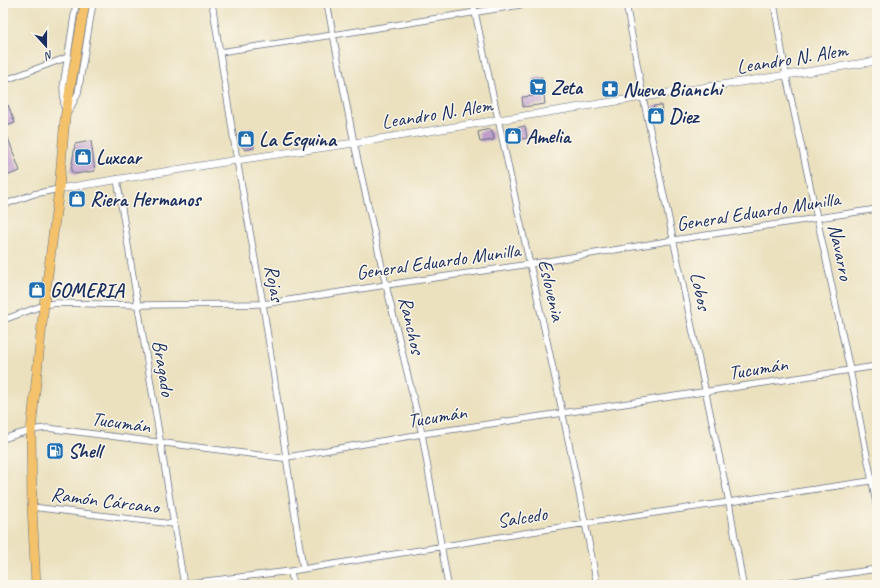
<svg xmlns="http://www.w3.org/2000/svg" width="880" height="588" font-family="Caveat,sans-serif">
  <style>
    .building { fill: #bf9ecc }
    .lines { fill: none; stroke-linecap: round; stroke-linejoin: round }
    .minor-casing { stroke: #646d80; stroke-width: 7 }
    .tertiary-casing { stroke: #646d80; stroke-width: 8 }
    .primary-casing { stroke: #646d80; stroke-width: 10 }
    .minor { stroke: #fff; stroke-width: 5.5 }
    .tertiary { stroke: #fff; stroke-width: 7 }
    .primary { stroke: #f3c26a; stroke-width: 9 }
    .labels { text-anchor: middle; stroke-width: 3; stroke-linejoin: round; paint-order: stroke }
    .street-label { font-size: 20px; fill: #1b2f5e; stroke: #fbf7ec }
    .poi-label { font-size: 20px; font-weight: bold; fill: #1b2f5e; stroke: #fbf7ec; text-anchor: start }
  </style>
  <rect width="100%" height="100%" fill="#fbf7ec"/>
  <filter id="ink" filterUnits="userSpaceOnUse"><feTurbulence type="fractalNoise" baseFrequency=".025" numOctaves="2"/><feDisplacementMap in="SourceGraphic" scale="8" xChannelSelector="R" yChannelSelector="G"/><feConvolveMatrix kernelMatrix="1 2 1 2 8 2 1 2 1" color-interpolation-filters="sRGB"/></filter>
  <filter id="wash" filterUnits="userSpaceOnUse"><feTurbulence type="fractalNoise" baseFrequency=".012" numOctaves="4" result="noise"/><feDisplacementMap in="SourceGraphic" scale="16" xChannelSelector="R" yChannelSelector="G"/><feGaussianBlur stdDeviation="0.9" result="paint"/><feColorMatrix in="noise" values="0 0 0 0 0 0 0 0 0 0 0 0 0 0 0 0 0 1.4 0 .05"/><feComposite in="paint" operator="in"/></filter>
  <g filter="url(#wash)">
    <rect width="100%" height="100%" fill="#ebe1bf"/>
    <g id="blocks">
      <!-- building -->
      <path class="building" d="M 542,77 L 545,104 L 523,107 L 522,97 L 534,96 L 532,78 Z
        M 613,82 L 615,94 L 607,95 L 605,83 Z
        M 8,105 L 15,123 L 4,127 L 20,171 L 3,177 L 3,106 Z
        M 661,105 L 663,120 L 650,122 L 649,112 L 654,106 Z
        M 525,126 L 527,138 L 509,141 L 507,132 L 510,129 Z
        M 489,129 L 493,134 L 494,140 L 480,142 L 478,132 Z
        M 251,131 L 254,148 L 245,150 L 241,145 L 239,133 Z
        M 91,141 L 95,171 L 75,174 L 71,171 L 75,144 Z
        M 83,193 L 83,202 L 72,201 L 72,196 L 76,194 Z"/>
    </g>
  </g>
  <g filter="url(#ink)">
    <use href="#blocks" fill-opacity="0" stroke="#646d80" stroke-width="1"/>
    <g class="lines">
      <defs>
        <path id="minor" d="M 212,3 L 237,160 L 263,304 L 303,569
          M 327,3 L 354,143 L 386,285 L 422,434 L 448,585
          M 473,3 C 489,74 504,145 519,216 C 547,339 574,461 597,585
          M 626,3 L 643,97 L 729,502 L 743,585
          M 774,3 L 786,75 L 850,370 L 872,481 L 877,509
          M 220,52 L 333,35 L 533,3
          M 3,81 L 68,57
          M 64,106 L 63,87 L 76,3
          M 69,111 L 78,93 L 93,3
          M 117,179 L 184,585
          M 3,205 L 34,194 L 59,189
          M 3,320 L 44,305 L 56,303 L 138,305 L 263,304 L 386,285 L 530,264 L 674,240 L 877,209
          M 3,439 C 17,434 32,429 47,428 L 282,458 L 422,434 L 877,366
          M 32,507 L 164,523 L 174,524
          M 291,571 L 293,585
          M 173,585 L 291,571 L 586,523 L 729,502 L 877,480
          M 768,585 L 877,569"/>
        <path id="tertiary" d="M 59,189 L 237,160 L 354,143 L 643,97 L 877,61"/>
        <path id="primary" d="M 36,585 L 32,507 L 31,431 L 44,305 L 59,189 L 65,118 L 85,3"/>
      </defs>
      <!-- minor casing -->
      <use href="#minor" class="minor-casing"/>
      <!-- tertiary casing -->
      <use href="#tertiary" class="tertiary-casing"/>
      <!-- primary casing -->
      <use href="#primary" class="primary-casing"/>
      <!-- minor -->
      <use href="#minor" class="minor"/>
      <!-- tertiary -->
      <use href="#tertiary" class="tertiary"/>
      <!-- primary -->
      <use href="#primary" class="primary"/>
    </g>
  </g>
  <!-- icons -->
  <defs>
    <symbol id="supermarket-square" viewBox="-11 -11 22 22"><rect x="-9" y="-9" width="18" height="18" rx="4" fill="#1f6fb2" stroke="#fbf7ec"/><path d="M-6-5.5h2.5l.6 2H6L4.5 2H-2.5L-4.4-4H-6ZM-1.5 3.2a1.3 1.3 0 1 0 .1 0ZM3 3.2a1.3 1.3 0 1 0 .1 0Z" fill="#fff"/></symbol>
    <symbol id="pharmacy-square" viewBox="-11 -11 22 22"><rect x="-9" y="-9" width="18" height="18" rx="4" fill="#1f6fb2" stroke="#fbf7ec"/><path d="M-2-6h4v4h4v4h-4v4h-4v-4h-4v-4h4Z" fill="#fff"/></symbol>
    <symbol id="shop-square" viewBox="-11 -11 22 22"><rect x="-9" y="-9" width="18" height="18" rx="4" fill="#1f6fb2" stroke="#fbf7ec"/><path d="M-5-2.5h2.3a2.7 3.5 0 0 1 5.4 0H5L5.5 6h-11ZM-1.5-2.5h3a1.5 2.3 0 0 0-3 0Z" fill="#fff"/></symbol>
    <symbol id="fuel-square" viewBox="-11 -11 22 22"><rect x="-9" y="-9" width="18" height="18" rx="4" fill="#1f6fb2" stroke="#fbf7ec"/><path d="M-5.5-6h7V0h2V4h1.3V-2.5L3-4.5l.8-.8L6-3V5H2.5V1h-1V6h-7ZM-4.2-4.7v3.2H.2V-4.7Z" fill="#fff"/></symbol>
  </defs>
  <g fill-rule="evenodd">
    <use href="#supermarket-square" x="528" y="77" width="20" height="20"/>
    <use href="#pharmacy-square" x="600" y="79" width="20" height="20"/>
    <use href="#shop-square" x="646" y="106" width="20" height="20"/>
    <use href="#shop-square" x="503" y="126" width="20" height="20"/>
    <use href="#shop-square" x="236" y="129" width="20" height="20"/>
    <use href="#shop-square" x="73" y="147" width="20" height="20"/>
    <use href="#shop-square" x="67" y="189" width="20" height="20"/>
    <use href="#shop-square" x="27" y="280" width="20" height="20"/>
    <use href="#fuel-square" x="45" y="441" width="20" height="20"/>
  </g>
  <g class="labels">
    <!-- street labels -->
    <g class="street-label">
      <text transform="translate(792 58) rotate(-9)" y="7">Leandro N. Alem</text>
      <text transform="translate(437 113) rotate(-9)" y="7">Leandro N. Alem</text>
      <text transform="translate(758 211) rotate(-9)" y="7">General Eduardo Munilla</text>
      <text transform="translate(841 252) rotate(78)" y="7">Navarro</text>
      <text transform="translate(438 261) rotate(-8)" y="7">General Eduardo Munilla</text>
      <text transform="translate(275 283) rotate(80)" y="7">Rojas</text>
      <text transform="translate(552 290) rotate(77)" y="7">Eslovenia</text>
      <text transform="translate(701 291) rotate(78)" y="7">Lobos</text>
      <text transform="translate(412 325) rotate(77)" y="7">Ranchos</text>
      <text transform="translate(164 368) rotate(81)" y="7">Bragado</text>
      <text transform="translate(758 368) rotate(-9)" y="7">Tucumán</text>
      <text transform="translate(437 416) rotate(-9)" y="7">Tucumán</text>
      <text transform="translate(121 422) rotate(8)" y="7">Tucumán</text>
      <text transform="translate(105 500) rotate(7)" y="7">Ramón Cárcano</text>
      <text transform="translate(522 517) rotate(-9)" y="7">Salcedo</text>
    </g>
    <!-- poi labels -->
    <g class="poi-label">
      <text x="551" y="94">Zeta</text>
      <text x="623" y="96">Nueva Bianchi</text>
      <text x="669" y="123">Diez</text>
      <text x="526" y="143">Amelia</text>
      <text x="259" y="146">La Esquina</text>
      <text x="96" y="164">Luxcar</text>
      <text x="90" y="206">Riera Hermanos</text>
      <text x="50" y="297">GOMERIA</text>
      <text x="68" y="458">Shell</text>
    </g>
  </g>
  <!-- margin -->
  <rect width="880" height="588" fill="none" stroke="#fbf7ec" stroke-width="16"/>
  <!-- north arrow -->
  <g transform="translate(46 46) rotate(159)" stroke="#fbf7ec" stroke-width="3" paint-order="stroke">
  <path d="M0-3L7 15L0 10L-7 15Z" fill="#1b2f5e"/>
  <text y="-6" font-size="11" font-weight="bold" text-anchor="middle" fill="#1b2f5e">N</text>
  </g>
</svg>
